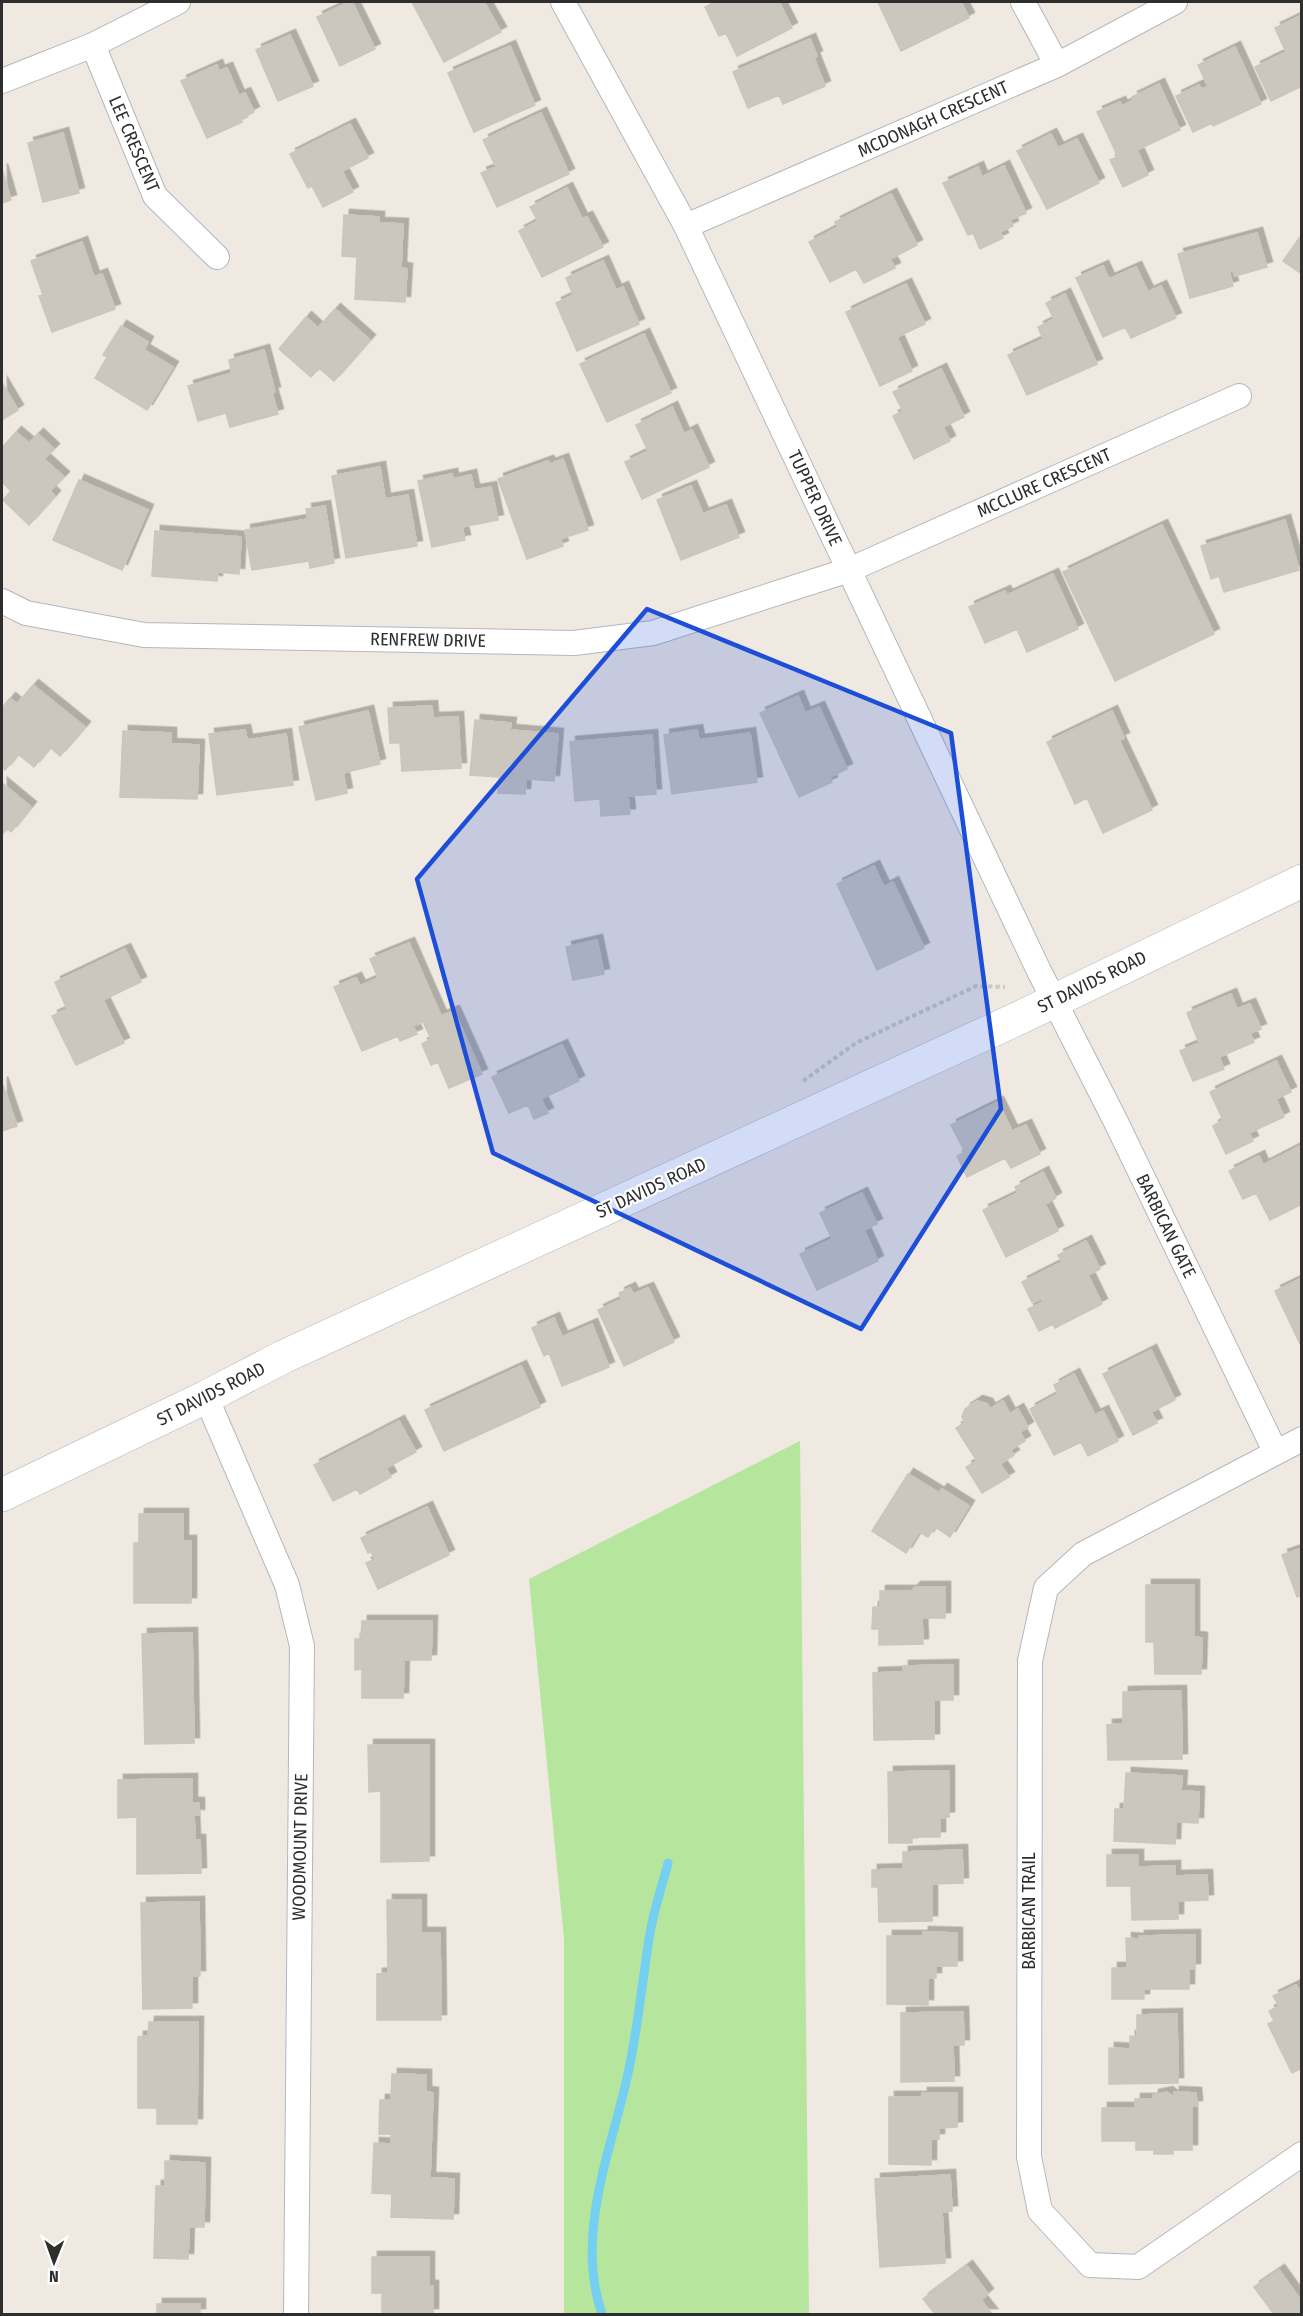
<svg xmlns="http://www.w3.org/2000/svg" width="1303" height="2316" font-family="'Fira Sans Condensed',sans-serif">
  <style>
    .green { fill: #b6e59e }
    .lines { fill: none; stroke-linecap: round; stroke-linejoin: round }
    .stream { stroke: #75cff0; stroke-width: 9 }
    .building { fill: #cbc7bf; stroke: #cbc5ba; stroke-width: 1.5; filter: url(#shadow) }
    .street-casing { stroke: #b4b7c1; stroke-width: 26 }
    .secondary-casing { stroke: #b4b7c1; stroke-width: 34 }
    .path { stroke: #c9c9c9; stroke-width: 4; stroke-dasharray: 4.5 3; stroke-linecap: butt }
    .street { stroke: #fff; stroke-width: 24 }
    .secondary { stroke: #fff; stroke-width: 33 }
    .marked { fill: #1d4ed8; fill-opacity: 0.2; stroke: #1d4ed8; stroke-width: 4.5; stroke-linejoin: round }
    .labels { text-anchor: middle; stroke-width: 4.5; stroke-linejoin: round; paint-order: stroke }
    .street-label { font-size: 18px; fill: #2e2e2e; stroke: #fff }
  </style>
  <defs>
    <filter id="shadow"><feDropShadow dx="5.5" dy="-5.5" stdDeviation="0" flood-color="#0004"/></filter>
  </defs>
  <rect width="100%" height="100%" fill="#efe9e1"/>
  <!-- green -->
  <path class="green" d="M 800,1441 L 809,2314 L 564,2314 L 564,1939 L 529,1579 Z"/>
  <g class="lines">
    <!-- stream -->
    <path class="stream" d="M 602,2314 C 575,2236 610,2154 627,2078 C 638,2030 642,1981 650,1933 C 654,1910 662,1886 668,1863"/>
  </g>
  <!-- building -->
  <path class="building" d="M 349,2 L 352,2 L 375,49 L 340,66 L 317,17 Z
    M 412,2 L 484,2 L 501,32 L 444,62 Z
    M 715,2 L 779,2 L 792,28 L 737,56 L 726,33 L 719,36 L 705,7 Z
    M 878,2 L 961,2 L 969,18 L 901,51 Z
    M 1302,15 L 1302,86 L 1271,101 L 1255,67 L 1286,52 L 1275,28 Z
    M 290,35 L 313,86 L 278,101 L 256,50 Z
    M 810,39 L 817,56 L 814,58 L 825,86 L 783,104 L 779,95 L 748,108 L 733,72 Z
    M 510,46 L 535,105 L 474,132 L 448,73 Z
    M 1235,47 L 1261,104 L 1213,126 L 1212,123 L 1193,132 L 1176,96 L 1199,85 L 1201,89 L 1208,87 L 1198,65 Z
    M 217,65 L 219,71 L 227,68 L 239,96 L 245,93 L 254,112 L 241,119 L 242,122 L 207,138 L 181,81 Z
    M 1159,84 L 1180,130 L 1137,150 L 1148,175 L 1123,187 L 1110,160 L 1118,157 L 1097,112 L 1120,102 L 1122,106 L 1134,100 L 1132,97 Z
    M 541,113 L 569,174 L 497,207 L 481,173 L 496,167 L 483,140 Z
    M 350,124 L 368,158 L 342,171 L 353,192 L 323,207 L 312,186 L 308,188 L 290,154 Z
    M 63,133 L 79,193 L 43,202 L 28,143 Z
    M 1051,134 L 1058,148 L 1077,139 L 1099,183 L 1047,209 L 1017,151 Z
    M 1004,166 L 1026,213 L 1010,220 L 1013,226 L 1000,232 L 1003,238 L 980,249 L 973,233 L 968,235 L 943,183 L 978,167 L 982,177 Z
    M 2,169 L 11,200 L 2,203 Z
    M 567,188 L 582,219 L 587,217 L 603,247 L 542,277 L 519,231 L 538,221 L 530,207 Z
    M 891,194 L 917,245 L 890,259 L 895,268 L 864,283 L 856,269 L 830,282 L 809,242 L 838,227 L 835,222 Z
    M 344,215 L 379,217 L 379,223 L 403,224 L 401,268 L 407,269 L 405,302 L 355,299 L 357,257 L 342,256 Z
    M 1257,233 L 1267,267 L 1235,276 L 1233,270 L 1229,271 L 1233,286 L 1190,298 L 1178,254 Z
    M 1302,234 L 1302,274 L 1283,261 Z
    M 82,242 L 94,277 L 102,274 L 115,309 L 52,332 L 39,296 L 43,295 L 31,261 Z
    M 603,261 L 616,290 L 623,287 L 639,324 L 577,351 L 556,303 L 573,295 L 566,278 Z
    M 1103,266 L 1109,279 L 1136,267 L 1148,292 L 1161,286 L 1176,318 L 1131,338 L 1125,327 L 1103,337 L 1076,278 Z
    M 906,284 L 925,324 L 897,337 L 912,371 L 880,386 L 846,312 Z
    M 1065,294 L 1097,364 L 1027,395 L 1008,355 L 1043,339 L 1038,327 L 1054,319 L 1046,303 Z
    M 335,309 L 370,340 L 334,381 L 319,368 L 311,377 L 279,349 L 306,317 L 318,328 Z
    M 121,326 L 148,342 L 144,350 L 173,367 L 147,410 L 95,378 L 107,357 L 103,355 Z
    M 644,334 L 671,393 L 607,422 L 580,364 Z
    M 264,350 L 275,392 L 272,393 L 278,414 L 230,427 L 226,413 L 198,421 L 188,386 L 232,373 L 229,360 Z
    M 941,369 L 964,417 L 943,427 L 950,441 L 914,459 L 893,416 L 903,411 L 893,392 Z
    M 2,383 L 18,410 L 2,420 Z
    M 672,407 L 684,434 L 692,430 L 709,467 L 642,499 L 625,462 L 648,451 L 636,425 Z
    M 16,432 L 29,443 L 38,434 L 54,449 L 44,459 L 64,477 L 50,491 L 55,496 L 29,525 L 3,500 L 11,491 L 2,482 L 2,448 Z
    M 563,459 L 588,530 L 560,539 L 563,546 L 527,559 L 498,479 L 548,461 L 550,464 Z
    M 380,467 L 385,499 L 408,495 L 417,546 L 346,558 L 332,476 Z
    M 452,474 L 453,479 L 471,475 L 474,490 L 491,487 L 498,520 L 462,527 L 465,540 L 432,547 L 418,481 Z
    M 79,480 L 148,510 L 122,570 L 53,540 Z
    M 691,486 L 703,514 L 726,505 L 739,537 L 681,560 L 657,500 Z
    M 325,506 L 334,563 L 310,568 L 309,561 L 252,570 L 245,530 L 308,519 L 306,509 Z
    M 1285,520 L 1299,570 L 1224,592 L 1219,576 L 1211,579 L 1201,546 Z
    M 1162,525 L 1214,634 L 1115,681 L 1063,572 Z
    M 155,531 L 241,537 L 239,574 L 218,572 L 217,581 L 152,576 Z
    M 1053,574 L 1078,629 L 1027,652 L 1017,629 L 985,643 L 969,607 L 1005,591 L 1007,595 Z
    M 33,685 L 85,727 L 60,756 L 50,747 L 34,767 L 18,754 L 5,770 L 2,767 L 2,708 L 10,698 L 17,704 Z
    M 798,696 L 805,713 L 819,707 L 847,769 L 830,777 L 832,782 L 799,797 L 760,713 Z
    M 432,706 L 433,718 L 458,717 L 461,768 L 402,771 L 400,743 L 390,743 L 388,708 Z
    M 368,711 L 380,764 L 343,773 L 347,793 L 316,800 L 299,727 Z
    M 1112,711 L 1124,738 L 1119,740 L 1152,810 L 1103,833 L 1087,798 L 1075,804 L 1047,742 Z
    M 475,720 L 511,723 L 510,730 L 558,734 L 554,781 L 526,779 L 525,794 L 498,793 L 499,777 L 470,775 Z
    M 245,730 L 247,740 L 286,734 L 293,785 L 217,795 L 209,734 Z
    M 697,730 L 699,740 L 750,733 L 757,782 L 672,794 L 664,735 Z
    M 123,731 L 171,733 L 171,744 L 199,745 L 197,799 L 120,797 Z
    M 652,735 L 656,794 L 628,796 L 630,814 L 601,816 L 600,799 L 575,801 L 570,742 Z
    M 2,783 L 31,807 L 11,832 L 7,828 L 2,835 Z
    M 874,866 L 884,887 L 893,882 L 924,948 L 877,970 L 837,884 Z
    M 597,940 L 604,974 L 573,980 L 566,947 Z
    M 409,943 L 441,1016 L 454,1011 L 482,1074 L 449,1088 L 438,1062 L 431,1065 L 422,1044 L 431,1039 L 423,1022 L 413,1026 L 417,1034 L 400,1041 L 398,1036 L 362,1051 L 334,987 L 356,978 L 360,986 L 378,978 L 370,959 Z
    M 125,949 L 141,982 L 103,1000 L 124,1043 L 76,1065 L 52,1016 L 67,1009 L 55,982 Z
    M 1231,994 L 1237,1009 L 1250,1004 L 1261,1029 L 1250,1033 L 1254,1042 L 1219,1057 L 1224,1069 L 1193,1081 L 1180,1051 L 1199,1043 L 1187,1013 Z
    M 562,1045 L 579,1081 L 541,1099 L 548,1113 L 534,1119 L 528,1105 L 509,1113 L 492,1077 Z
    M 1276,1061 L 1291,1092 L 1276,1099 L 1284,1117 L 1249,1133 L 1253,1141 L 1226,1154 L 1213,1126 L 1223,1120 L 1210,1092 Z
    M 2,1082 L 17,1126 L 2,1131 Z
    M 998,1102 L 1012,1131 L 1026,1125 L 1040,1154 L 1011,1168 L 1005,1158 L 967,1177 L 957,1156 L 965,1152 L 951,1125 Z
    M 1300,1146 L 1302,1150 L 1302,1204 L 1270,1220 L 1256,1193 L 1243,1199 L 1229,1171 L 1259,1156 L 1263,1165 Z
    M 1043,1172 L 1056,1198 L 1045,1204 L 1058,1231 L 1006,1257 L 983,1210 L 1018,1193 L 1015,1187 Z
    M 862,1193 L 877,1224 L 864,1230 L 878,1261 L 817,1290 L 800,1254 L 832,1239 L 820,1213 Z
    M 1086,1241 L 1100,1269 L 1088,1275 L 1102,1304 L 1055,1328 L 1053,1324 L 1039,1331 L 1028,1309 L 1043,1302 L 1041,1298 L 1032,1302 L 1022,1282 L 1062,1262 L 1058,1255 Z
    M 1302,1278 L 1302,1348 L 1275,1291 Z
    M 630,1288 L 633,1294 L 648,1288 L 674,1342 L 624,1366 L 598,1310 L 622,1299 L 619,1293 Z
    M 554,1318 L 562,1337 L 592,1324 L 609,1367 L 562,1386 L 549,1353 L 544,1356 L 532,1328 Z
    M 1151,1350 L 1175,1400 L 1151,1412 L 1157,1423 L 1133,1435 L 1103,1374 Z
    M 521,1366 L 540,1407 L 444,1451 L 425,1410 Z
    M 1074,1374 L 1095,1415 L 1103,1411 L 1118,1441 L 1088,1456 L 1081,1442 L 1054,1455 L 1030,1409 L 1058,1394 L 1054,1385 Z
    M 977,1401 L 987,1404 L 990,1409 L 1003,1401 L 1010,1414 L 1018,1409 L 1028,1427 L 1020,1432 L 1025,1441 L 1010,1450 L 1014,1455 L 1000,1464 L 1009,1477 L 982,1493 L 966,1467 L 977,1461 L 956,1428 L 965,1423 L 962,1417 L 965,1409 Z
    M 399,1421 L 416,1452 L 386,1468 L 391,1477 L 360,1494 L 357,1489 L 333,1501 L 314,1465 Z
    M 908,1474 L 939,1493 L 942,1489 L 969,1506 L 950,1537 L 935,1527 L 928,1537 L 919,1532 L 906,1553 L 872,1531 Z
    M 427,1507 L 449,1555 L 378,1589 L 366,1563 L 375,1559 L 371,1552 L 368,1553 L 361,1538 Z
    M 139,1514 L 183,1514 L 183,1541 L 191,1541 L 191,1603 L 134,1603 L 134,1543 L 139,1543 Z
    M 1302,1548 L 1302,1596 L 1297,1597 L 1282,1555 Z
    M 1146,1585 L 1194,1585 L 1194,1637 L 1202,1638 L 1201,1674 L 1155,1674 L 1154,1642 L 1146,1642 Z
    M 915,1587 L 945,1587 L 945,1618 L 922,1618 L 923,1644 L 879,1645 L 879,1629 L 872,1629 L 873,1607 L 880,1607 L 880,1591 L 912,1591 Z
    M 362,1621 L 432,1621 L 431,1660 L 404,1660 L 403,1698 L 362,1698 L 362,1669 L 355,1670 L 355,1639 L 361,1639 Z
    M 192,1633 L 194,1743 L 145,1744 L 142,1634 Z
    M 953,1665 L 953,1700 L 934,1700 L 934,1739 L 874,1740 L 873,1673 L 903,1672 L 903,1666 Z
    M 1181,1691 L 1182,1759 L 1108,1760 L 1107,1725 L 1123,1724 L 1123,1692 Z
    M 368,1745 L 429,1745 L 429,1861 L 381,1862 L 381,1791 L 369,1792 Z
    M 949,1771 L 949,1817 L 940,1818 L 940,1837 L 912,1837 L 912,1843 L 889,1843 L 888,1772 Z
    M 1126,1773 L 1182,1776 L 1181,1791 L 1199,1792 L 1198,1823 L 1176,1822 L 1175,1844 L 1114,1841 L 1115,1809 L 1124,1809 Z
    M 192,1779 L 192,1803 L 199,1803 L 199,1815 L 194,1814 L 195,1840 L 200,1840 L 201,1873 L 137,1874 L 137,1817 L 118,1818 L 118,1780 Z
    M 962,1850 L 963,1883 L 932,1884 L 932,1921 L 879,1922 L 878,1887 L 872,1887 L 872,1870 L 903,1869 L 903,1852 Z
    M 1107,1855 L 1138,1855 L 1138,1867 L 1175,1866 L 1175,1876 L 1207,1875 L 1208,1900 L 1178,1901 L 1178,1919 L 1132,1920 L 1131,1886 L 1107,1886 Z
    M 387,1900 L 421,1900 L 421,1933 L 440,1933 L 441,2020 L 377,2020 L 377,1974 L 388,1973 Z
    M 199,1902 L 200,1976 L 192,1976 L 192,2008 L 143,2009 L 141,1903 Z
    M 923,1932 L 957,1933 L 957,1966 L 936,1966 L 936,1978 L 928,1978 L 928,2005 L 887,2004 L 887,1936 L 923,1936 Z
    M 1195,1935 L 1195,1969 L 1189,1969 L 1189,1989 L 1144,1989 L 1144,1999 L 1112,1999 L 1112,1968 L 1127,1968 L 1126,1938 L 1139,1939 L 1139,1936 Z
    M 1296,1985 L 1302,1994 L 1302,2068 L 1292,2073 L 1268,2024 L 1274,2021 L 1269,2011 L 1279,2006 L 1273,1996 Z
    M 963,2012 L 964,2045 L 953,2045 L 954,2081 L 901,2082 L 901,2013 Z
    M 1177,2014 L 1178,2083 L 1109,2084 L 1109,2048 L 1130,2049 L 1130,2036 L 1137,2037 L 1137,2015 Z
    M 149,2022 L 198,2022 L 197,2124 L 157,2124 L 157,2108 L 138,2108 L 138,2037 L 148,2036 Z
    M 392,2074 L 426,2075 L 426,2092 L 433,2093 L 430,2178 L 454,2179 L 453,2219 L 391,2217 L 392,2194 L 372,2193 L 374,2143 L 391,2144 L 391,2134 L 379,2134 L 380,2100 L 391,2100 Z
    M 1167,2092 L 1174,2097 L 1174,2092 L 1196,2093 L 1197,2106 L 1192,2106 L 1192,2150 L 1173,2150 L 1173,2154 L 1154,2154 L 1154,2150 L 1136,2150 L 1136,2141 L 1102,2141 L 1102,2108 L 1135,2108 L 1135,2099 L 1153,2099 L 1153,2095 Z
    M 922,2093 L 957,2093 L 957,2127 L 939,2128 L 939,2139 L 931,2139 L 931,2165 L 889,2164 L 889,2097 L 922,2097 Z
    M 165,2161 L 205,2163 L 204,2227 L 189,2227 L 188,2259 L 154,2258 L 156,2186 L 165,2186 Z
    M 950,2175 L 952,2211 L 942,2212 L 945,2263 L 880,2267 L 875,2179 Z
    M 372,2257 L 429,2257 L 429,2286 L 433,2286 L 433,2314 L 382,2314 L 382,2293 L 372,2293 Z
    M 967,2266 L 988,2294 L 981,2300 L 992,2314 L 935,2314 L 923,2299 Z
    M 1279,2270 L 1302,2302 L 1302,2314 L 1271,2314 L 1273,2313 L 1254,2287 Z
    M 157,2304 L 200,2304 L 200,2314 L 157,2314 Z"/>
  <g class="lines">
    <defs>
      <path id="street" d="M 563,2 L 686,226 L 1039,971 L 1115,1120 L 1275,1451
        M 1023,2 L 1057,65
        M 93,45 L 155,196 L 217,257
        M 2,81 L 93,45 L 178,2
        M 686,226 L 1057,65 L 1175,2
        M 2,601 L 26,613 L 144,635 L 574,643 L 653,633 L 849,570 L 1239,396
        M 206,1397 L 287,1585 L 302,1646 L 296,2314
        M 1302,1439 L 1083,1554 L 1046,1588 L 1030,1661 L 1029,2157 L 1040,2211 L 1090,2265 L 1138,2267 L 1302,2154"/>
      <path id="secondary" d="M 2,1495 L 206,1397 L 283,1357 L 1019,1018 L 1302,881"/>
    </defs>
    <!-- street casing -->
    <use href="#street" class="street-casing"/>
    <!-- secondary casing -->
    <use href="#secondary" class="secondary-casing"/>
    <!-- path -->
    <path class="path" d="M 803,1081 L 856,1043 L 976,986 L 1005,987"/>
    <!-- street -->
    <use href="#street" class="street"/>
    <!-- secondary -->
    <use href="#secondary" class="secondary"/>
  </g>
  <!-- marked area -->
  <path class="marked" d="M 647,609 L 951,733 L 1001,1109 L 861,1329 L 493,1153 L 417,879 Z"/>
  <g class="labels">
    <!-- street labels -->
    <g class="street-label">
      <text transform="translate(933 119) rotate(-24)" y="6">MCDONAGH CRESCENT</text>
      <text transform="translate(134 144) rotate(67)" y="6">LEE CRESCENT</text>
      <text transform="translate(1044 483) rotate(-24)" y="6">MCCLURE CRESCENT</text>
      <text transform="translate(815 498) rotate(65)" y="6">TUPPER DRIVE</text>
      <text transform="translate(428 640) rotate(1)" y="6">RENFREW DRIVE</text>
      <text transform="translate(1092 982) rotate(-26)" y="6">ST DAVIDS ROAD</text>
      <text transform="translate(651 1188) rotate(-25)" y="6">ST DAVIDS ROAD</text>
      <text transform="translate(1166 1226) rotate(64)" y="6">BARBICAN GATE</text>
      <text transform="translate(211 1394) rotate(-27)" y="6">ST DAVIDS ROAD</text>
      <text transform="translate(300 1847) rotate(-89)" y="6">WOODMOUNT DRIVE</text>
      <text transform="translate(1029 1911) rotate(-90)" y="6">BARBICAN TRAIL</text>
    </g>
  </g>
  <!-- border -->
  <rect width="1303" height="2316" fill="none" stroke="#2e2e2e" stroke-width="6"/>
  <!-- north arrow -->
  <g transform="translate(54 2262) rotate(181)" stroke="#ffffff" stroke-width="4.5" paint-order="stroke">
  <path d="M0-4.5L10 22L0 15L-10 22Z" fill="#2e2e2e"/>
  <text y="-9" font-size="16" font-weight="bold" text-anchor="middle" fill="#2e2e2e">N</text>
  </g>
</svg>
